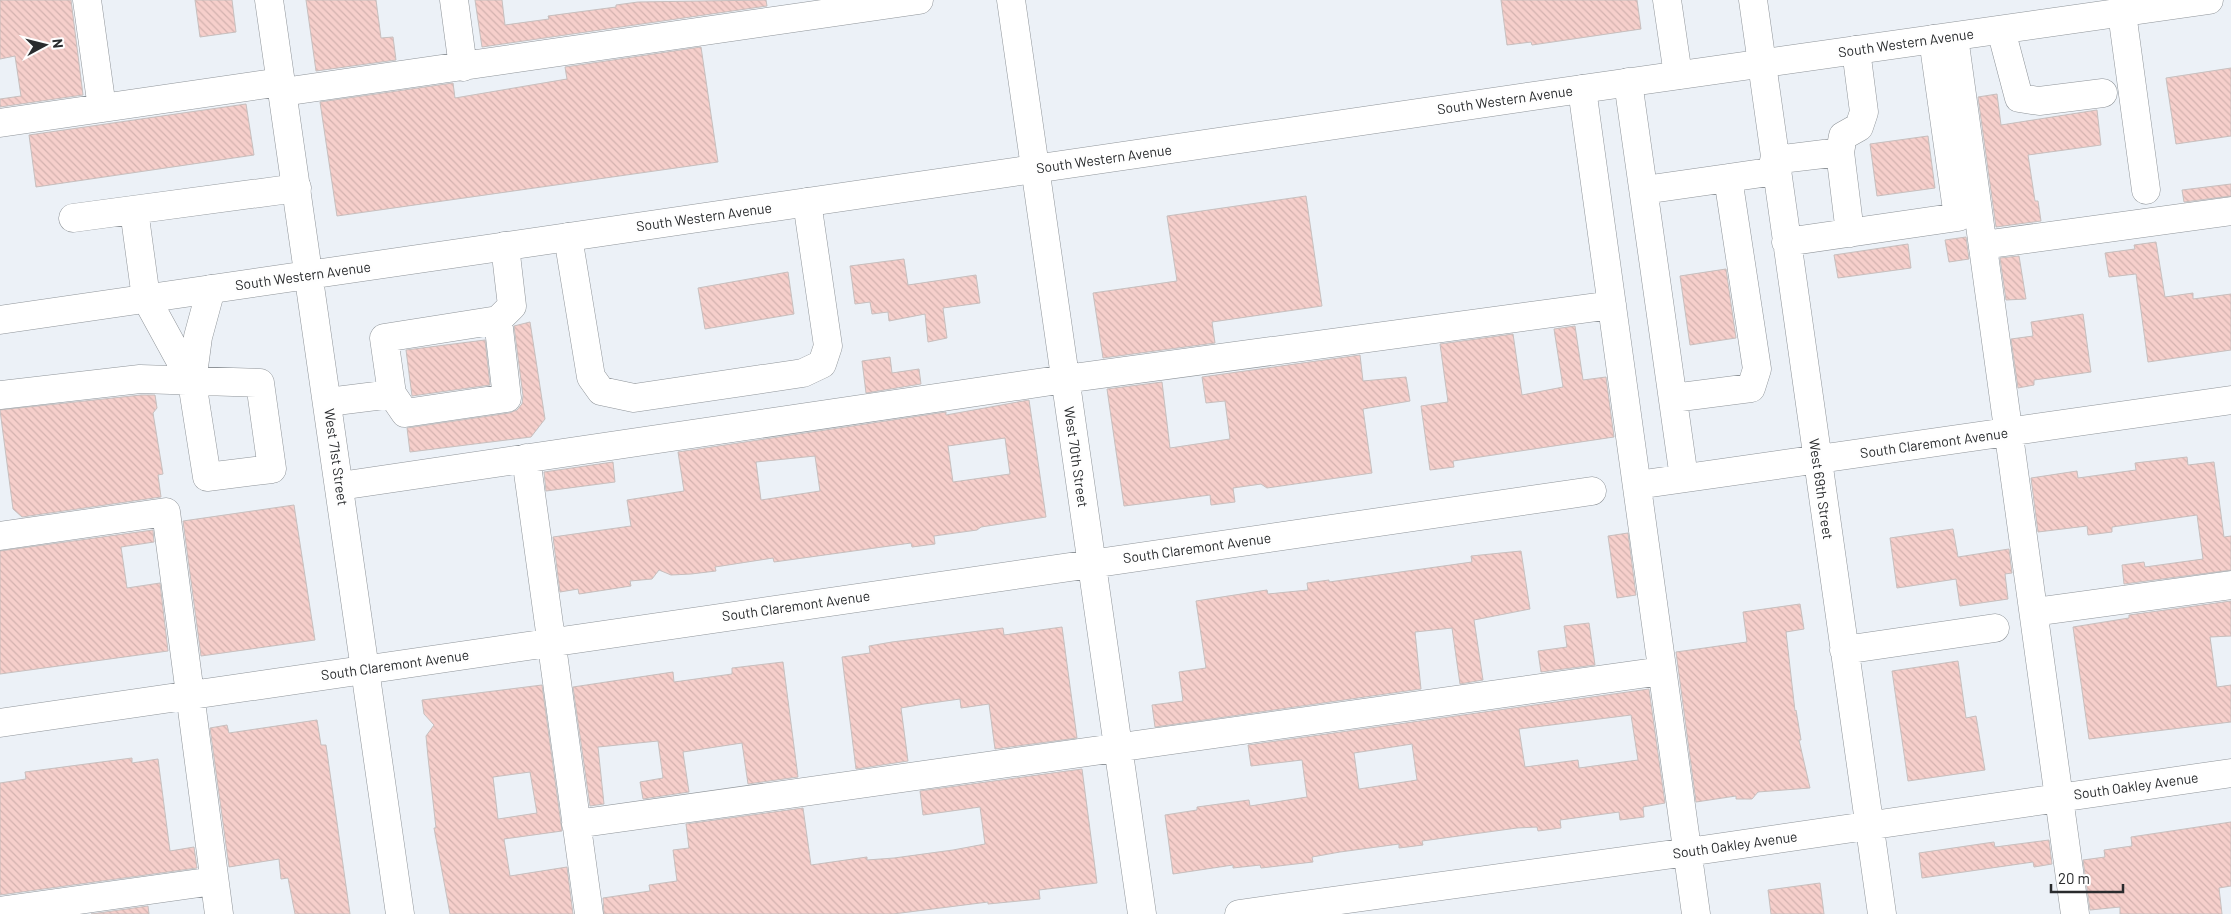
<svg xmlns="http://www.w3.org/2000/svg" width="2231" height="914" font-family="Barlow,sans-serif">
  <style>
    .building { fill: url(#building-back-hatch); stroke: #c7bfbe; fill-rule: evenodd }
    .lines { fill: none; stroke-linecap: round; stroke-linejoin: round }
    .minor-casing { stroke: #8f9499; stroke-width: 29 }
    .major-casing { stroke: #8f9499; stroke-width: 29 }
    .minor { stroke: #fff; stroke-width: 28 }
    .major { stroke: #fff; stroke-width: 28 }
    .labels { text-anchor: middle; stroke-width: 5; stroke-linejoin: round; paint-order: stroke }
    .street-label { font-size: 14px; fill: #292b2d; stroke: #fefefe }
  </style>
  <defs>
    <pattern id="building-back-hatch" width="6" height="6" patternUnits="userSpaceOnUse" patternTransform="scale(1.25)"><rect width="6" height="6" fill="#f6cfcb"/><path d="M-1 5l2 2M0 0l6 6M5-1l2 2" fill="none" stroke="#d3b2af"/></pattern>
  </defs>
  <rect width="100%" height="100%" fill="#ecf1f7"/>
  <!-- building -->
  <path class="building" d="M 0,0 L 71,0 L 83,95 L 0,107 L 0,99 L 21,96 L 15,56 L 0,59 Z
    M 195,0 L 232,0 L 236,32 L 200,37 Z
    M 306,0 L 376,0 L 381,38 L 393,37 L 396,60 L 316,71 Z
    M 475,0 L 502,0 L 505,25 L 549,19 L 548,16 L 616,7 L 616,5 L 638,2 L 766,0 L 767,6 L 482,47 Z
    M 1501,0 L 1637,0 L 1641,29 L 1532,45 L 1531,42 L 1507,45 Z
    M 701,47 L 718,162 L 337,216 L 320,102 L 453,83 L 455,98 L 567,79 L 565,67 Z
    M 2231,68 L 2231,136 L 2176,144 L 2166,78 Z
    M 1997,94 L 2001,125 L 2097,110 L 2101,145 L 2028,155 L 2035,201 L 2038,201 L 2041,221 L 1996,227 L 1978,97 Z
    M 246,104 L 254,155 L 36,187 L 29,135 Z
    M 1928,136 L 1935,188 L 1877,196 L 1870,144 Z
    M 2231,184 L 2231,196 L 2184,202 L 2182,190 Z
    M 1306,196 L 1322,306 L 1212,322 L 1215,343 L 1103,358 L 1093,293 L 1177,281 L 1167,216 Z
    M 1966,237 L 1969,259 L 1949,262 L 1945,240 Z
    M 2156,242 L 2165,297 L 2193,293 L 2193,299 L 2231,294 L 2231,350 L 2148,362 L 2136,274 L 2109,277 L 2105,253 L 2135,249 L 2134,245 Z
    M 1908,244 L 1911,268 L 1838,278 L 1834,255 Z
    M 2019,256 L 2026,299 L 2006,300 L 2000,258 Z
    M 904,259 L 908,285 L 976,275 L 980,303 L 943,308 L 947,338 L 928,342 L 925,314 L 889,321 L 888,312 L 872,314 L 870,302 L 855,304 L 850,266 Z
    M 1726,269 L 1736,338 L 1690,345 L 1680,276 Z
    M 788,272 L 794,314 L 705,329 L 698,288 Z
    M 2083,314 L 2091,372 L 2034,380 L 2034,385 L 2018,388 L 2011,339 L 2033,336 L 2031,322 Z
    M 530,322 L 545,419 L 531,437 L 410,452 L 407,428 L 509,413 L 517,410 L 522,404 L 523,396 L 514,326 Z
    M 1575,326 L 1583,380 L 1606,377 L 1614,437 L 1453,461 L 1454,467 L 1430,470 L 1421,406 L 1448,402 L 1440,344 L 1513,334 L 1522,395 L 1563,387 L 1554,329 Z
    M 485,340 L 490,385 L 412,396 L 406,350 Z
    M 1360,355 L 1363,381 L 1406,377 L 1410,401 L 1363,409 L 1372,473 L 1267,488 L 1261,484 L 1233,488 L 1235,502 L 1211,505 L 1210,495 L 1124,506 L 1107,389 L 1162,382 L 1170,448 L 1230,439 L 1225,401 L 1206,403 L 1202,377 Z
    M 890,357 L 892,373 L 919,369 L 921,384 L 866,393 L 862,361 Z
    M 141,395 L 155,395 L 157,408 L 153,413 L 163,474 L 158,475 L 161,497 L 22,517 L 13,509 L 0,410 Z
    M 1029,400 L 1046,517 L 981,527 L 977,530 L 934,536 L 935,544 L 912,547 L 911,543 L 774,562 L 773,558 L 715,567 L 716,571 L 691,574 L 671,575 L 659,570 L 652,579 L 630,581 L 631,586 L 579,594 L 578,589 L 560,592 L 553,537 L 631,526 L 627,500 L 684,491 L 678,452 L 946,412 L 946,415 ZM 1005,438 L 1010,474 L 953,482 L 948,446 ZM 815,456 L 820,491 L 761,500 L 756,462 Z
    M 2187,457 L 2188,465 L 2214,462 L 2224,537 L 2231,536 L 2231,570 L 2124,584 L 2122,565 L 2144,562 L 2145,567 L 2203,559 L 2197,515 L 2112,527 L 2112,532 L 2088,535 L 2087,526 L 2038,532 L 2031,478 L 2077,471 L 2078,478 L 2136,470 L 2135,463 Z
    M 613,462 L 615,482 L 546,491 L 544,472 Z
    M 294,505 L 315,640 L 201,656 L 183,521 Z
    M 1953,529 L 1958,557 L 2009,549 L 2012,573 L 2005,574 L 2008,599 L 1960,606 L 1956,579 L 1897,588 L 1890,538 Z
    M 153,530 L 154,542 L 121,547 L 127,588 L 160,583 L 168,651 L 0,674 L 0,551 Z
    M 1628,533 L 1636,595 L 1617,598 L 1608,536 Z
    M 1521,551 L 1530,609 L 1474,620 L 1483,680 L 1460,684 L 1452,628 L 1415,632 L 1421,689 L 1155,727 L 1152,705 L 1183,701 L 1179,672 L 1206,668 L 1196,601 L 1267,590 L 1268,594 L 1308,590 L 1307,583 L 1329,580 L 1329,582 L 1472,562 L 1471,556 Z
    M 2231,601 L 2231,636 L 2210,637 L 2217,687 L 2231,685 L 2231,722 L 2089,739 L 2073,627 L 2129,618 L 2129,615 Z
    M 1800,604 L 1804,629 L 1786,632 L 1795,711 L 1796,710 L 1801,740 L 1799,740 L 1810,788 L 1758,792 L 1752,799 L 1736,799 L 1736,796 L 1696,802 L 1676,652 L 1747,642 L 1743,612 Z
    M 1589,623 L 1595,665 L 1541,672 L 1538,651 L 1567,647 L 1564,626 Z
    M 1062,627 L 1077,738 L 995,749 L 989,704 L 961,708 L 960,699 L 924,704 L 901,708 L 908,761 L 856,769 L 842,657 L 870,653 L 869,646 L 892,642 L 1003,628 L 1004,635 Z
    M 1958,661 L 1966,718 L 1976,716 L 1985,770 L 1908,781 L 1892,671 Z
    M 783,662 L 798,777 L 748,784 L 742,743 L 683,752 L 689,792 L 643,799 L 640,782 L 663,778 L 658,741 L 598,747 L 604,804 L 590,806 L 573,687 L 673,672 L 674,682 L 732,674 L 732,668 Z
    M 542,685 L 562,831 L 504,839 L 510,876 L 567,867 L 573,914 L 450,914 L 434,828 L 436,828 L 428,757 L 426,736 L 434,725 L 424,714 L 422,700 ZM 530,772 L 537,813 L 498,819 L 493,777 Z
    M 1649,689 L 1665,803 L 1643,807 L 1644,817 L 1620,820 L 1619,812 L 1560,820 L 1561,828 L 1538,831 L 1537,827 L 1517,828 L 1422,841 L 1423,845 L 1399,848 L 1399,844 L 1340,852 L 1312,857 L 1313,862 L 1261,868 L 1260,865 L 1233,868 L 1233,865 L 1173,874 L 1165,815 L 1197,810 L 1197,807 L 1249,800 L 1250,806 L 1307,797 L 1302,760 L 1251,766 L 1248,745 ZM 1631,715 L 1638,760 L 1579,768 L 1578,760 L 1525,767 L 1519,729 ZM 1412,744 L 1417,780 L 1359,789 L 1354,753 Z
    M 317,720 L 321,745 L 326,745 L 350,914 L 295,914 L 288,878 L 281,879 L 279,859 L 229,867 L 210,728 L 227,725 L 229,733 Z
    M 132,758 L 132,763 L 158,759 L 170,851 L 194,847 L 197,868 L 0,895 L 0,783 L 26,779 L 25,772 Z
    M 1082,769 L 1097,883 L 1039,890 L 1040,899 L 988,904 L 988,902 L 893,914 L 604,914 L 603,898 L 650,891 L 649,885 L 677,881 L 673,850 L 689,848 L 686,824 L 803,808 L 811,865 L 867,857 L 867,860 L 894,858 L 953,850 L 985,844 L 980,807 L 923,815 L 920,791 Z
    M 2231,822 L 2231,886 L 2219,888 L 2222,914 L 2120,914 L 2120,907 L 2090,910 L 2083,860 L 2105,857 L 2104,850 L 2132,846 L 2131,837 Z
    M 2049,840 L 2052,864 L 2034,867 L 2033,862 L 1922,878 L 1919,853 L 1994,842 L 1995,847 Z
    M 1820,883 L 1824,914 L 1771,914 L 1768,890 Z
    M 148,906 L 149,914 L 91,914 Z"/>
  <g class="lines">
    <defs>
      <path id="minor" d="M 87,0 L 102,108
        M 454,0 L 463,67
        M 1011,0 L 1142,914
        M 1667,0 L 1678,75
        M 1753,0 L 1882,914
        M 2122,13 L 2146,190
        M 2001,30 L 2019,98 L 2039,101 L 2103,93
        M 1954,37 L 2075,914
        M 1628,82 L 1684,478
        M 1582,89 L 1696,914
        M 283,92 L 919,0
        M 0,123 L 281,82
        M 1840,152 L 1850,233
        M 1774,160 L 1840,152 L 1843,136 L 1859,127 L 1864,112 L 1856,50
        M 1644,190 L 1728,178
        M 134,210 L 146,298 L 192,382
        M 73,218 L 297,188
        M 568,237 L 591,377 L 601,391 L 634,398 L 803,373 L 822,364 L 828,346 L 807,202
        M 1786,242 L 1958,217 L 1933,39
        M 1983,245 L 2231,211
        M 392,394 L 384,338 L 498,320
        M 0,395 L 140,379 L 260,383 L 272,469 L 207,477 L 192,382 L 198,337 L 211,289
        M 1673,398 L 1751,388 L 1757,369 L 1728,178 L 1776,171
        M 328,402 L 392,394 L 405,413 L 507,398 L 498,320 L 512,306 L 505,246
        M 526,458 L 589,914
        M 1637,485 L 2231,400
        M 340,486 L 1065,379 L 1612,305
        M 0,536 L 166,512 L 219,914
        M 2034,612 L 2231,585
        M 1844,650 L 1995,628
        M 0,723 L 1592,491
        M 576,824 L 1662,671
        M 0,911 L 214,881
        M 1239,914 L 1688,852 L 2231,773"/>
      <path id="major" d="M 269,0 L 400,914
        M 0,320 L 1582,89 L 2209,0"/>
    </defs>
    <!-- minor casing -->
    <use href="#minor" class="minor-casing"/>
    <!-- major casing -->
    <use href="#major" class="major-casing"/>
    <!-- minor -->
    <use href="#minor" class="minor"/>
    <!-- major -->
    <use href="#major" class="major"/>
  </g>
  <g class="labels">
    <!-- street labels -->
    <g class="street-label">
      <text transform="translate(1906 43) rotate(-8)" y="5">South Western Avenue</text>
      <text transform="translate(1505 100) rotate(-8)" y="5">South Western Avenue</text>
      <text transform="translate(1104 159) rotate(-8)" y="5">South Western Avenue</text>
      <text transform="translate(704 217) rotate(-8)" y="5">South Western Avenue</text>
      <text transform="translate(303 276) rotate(-8)" y="5">South Western Avenue</text>
      <text transform="translate(1934 443) rotate(-8)" y="5">South Claremont Avenue</text>
      <text transform="translate(336 457) rotate(82)" y="5">West 71st Street</text>
      <text transform="translate(1076 457) rotate(82)" y="5">West 70th Street</text>
      <text transform="translate(1821 489) rotate(82)" y="5">West 69th Street</text>
      <text transform="translate(1197 548) rotate(-8)" y="5">South Claremont Avenue</text>
      <text transform="translate(796 606) rotate(-8)" y="5">South Claremont Avenue</text>
      <text transform="translate(395 665) rotate(-8)" y="5">South Claremont Avenue</text>
      <text transform="translate(2136 786) rotate(-8)" y="5">South Oakley Avenue</text>
      <text transform="translate(1735 845) rotate(-8)" y="5">South Oakley Avenue</text>
    </g>
  </g>
  <!-- north arrow -->
  <g transform="translate(45 45) rotate(83)" stroke="#fefefe" stroke-width="4" paint-order="stroke">
  <path d="M0-4L9 19L0 12L-9 19Z" fill="#292b2d"/>
  <text y="-8" font-size="14" font-weight="bold" text-anchor="middle" fill="#292b2d">N</text>
  </g>
  <!-- scale -->
  <path d="M2051 884v8h72v-8" fill="none" stroke="#292b2d" stroke-width="2.5"/>
  <text x="2058" y="884" font-size="15" fill="#292b2d" stroke="#fefefe" stroke-width="4" paint-order="stroke">20 m</text>
</svg>
